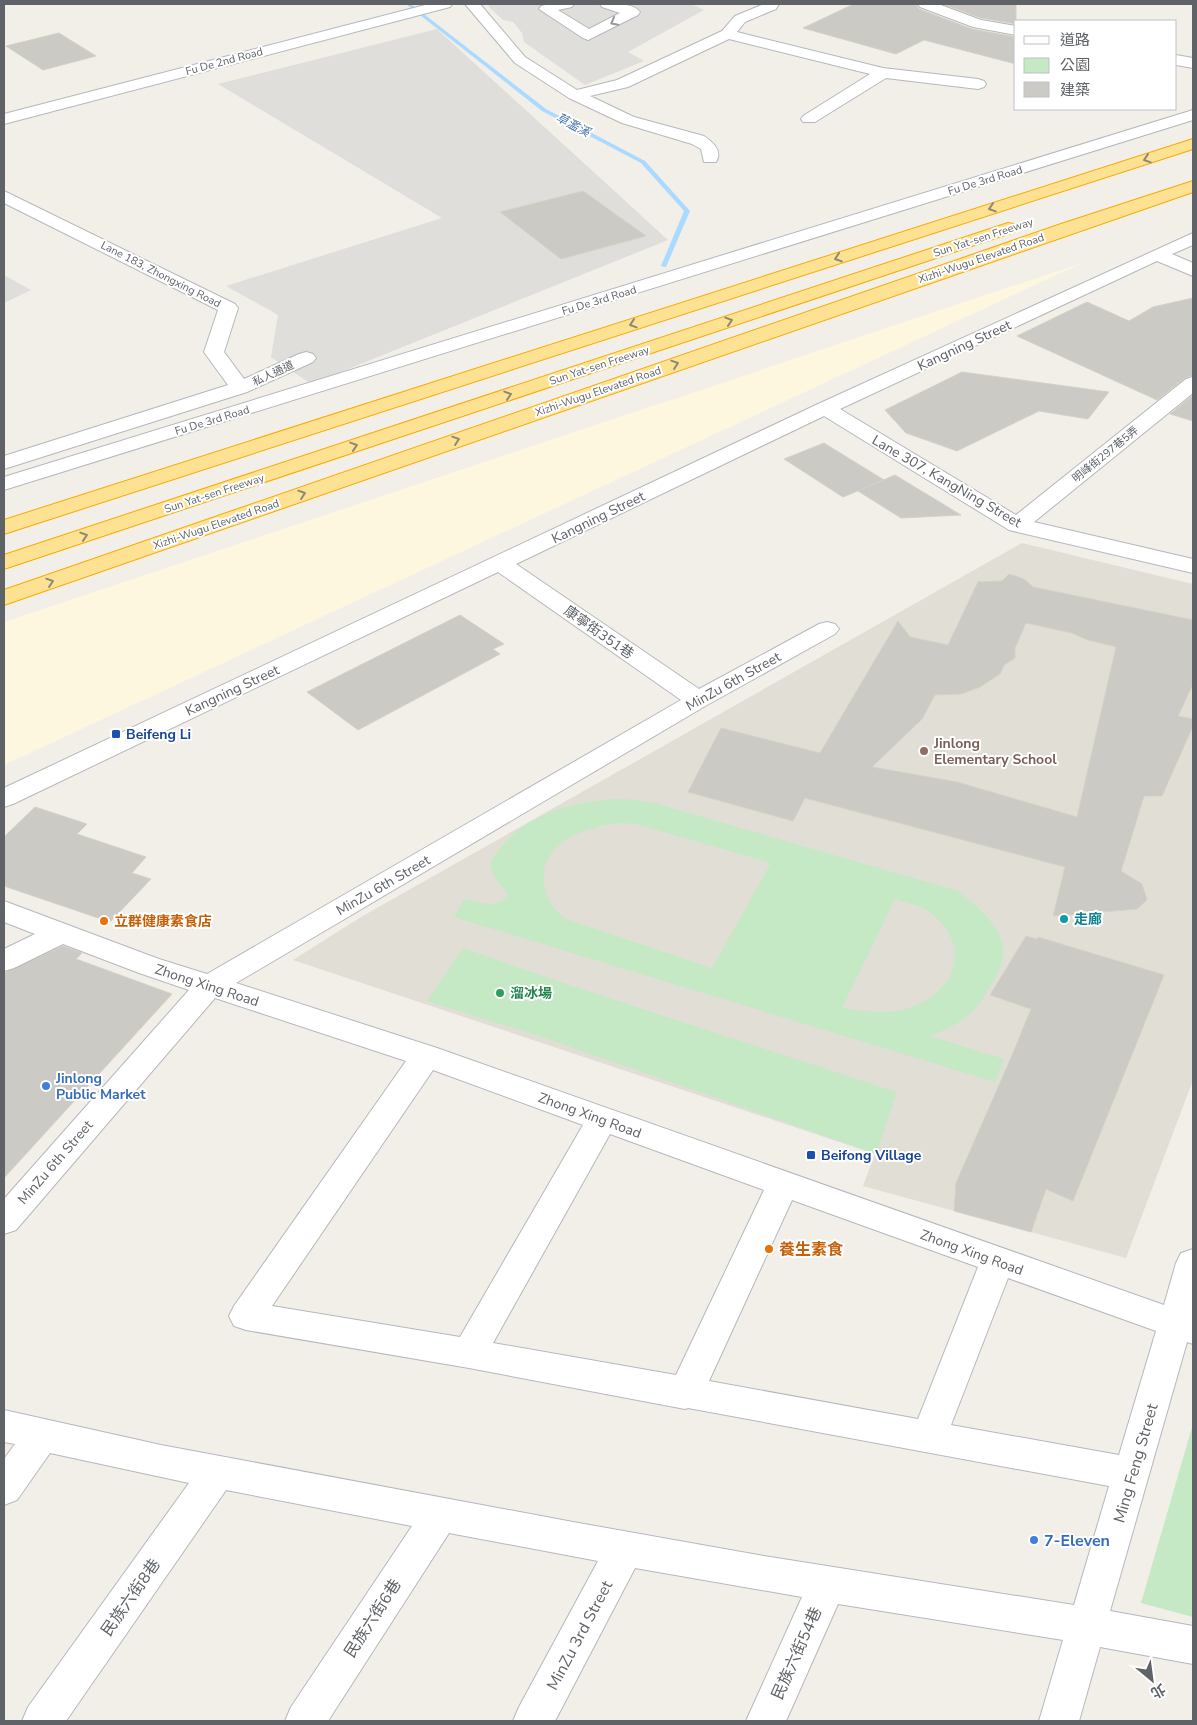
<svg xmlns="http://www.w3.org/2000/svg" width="1197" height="1725" font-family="'Nunito Sans','Noto Sans TC',sans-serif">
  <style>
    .commercial { fill: #fef7e0 }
    .industrial { fill: #e0deda }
    .education { fill: #e1ded6 }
    .green { fill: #c5e8c5; fill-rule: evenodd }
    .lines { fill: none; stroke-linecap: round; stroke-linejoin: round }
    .stream { fill: #aadaff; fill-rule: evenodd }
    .building { fill: #cccac5; stroke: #d6d1c6; fill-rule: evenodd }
    .minor-casing { stroke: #b5b8bc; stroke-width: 2 }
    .highway-casing { stroke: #f9ab00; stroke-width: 2 }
    .minor { fill: #fff; fill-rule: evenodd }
    .highway { fill: #fde293; fill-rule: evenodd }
    .oneway { stroke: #979a9d }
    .oneway2 { stroke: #8e8975 }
    .transit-dot { fill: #1a4fb4; stroke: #fff; stroke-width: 2 }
    .education-dot { fill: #8d6e63; stroke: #fff; stroke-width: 2 }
    .culture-dot { fill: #0f9aa8; stroke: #fff; stroke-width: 2 }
    .food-dot { fill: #e8710a; stroke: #fff; stroke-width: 2 }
    .leisure-dot { fill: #2e9e5b; stroke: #fff; stroke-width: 2 }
    .shop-dot { fill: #3f7fe0; stroke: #fff; stroke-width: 2 }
    .labels { text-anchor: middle; stroke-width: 4; stroke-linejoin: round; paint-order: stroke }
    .far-street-label { font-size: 11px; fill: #5f6368; stroke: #fff }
    .far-water-label { font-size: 12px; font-style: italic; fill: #4174aa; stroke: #fff }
    .street-label { font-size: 14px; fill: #5f6368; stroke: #fff }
    .transit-label { font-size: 14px; font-weight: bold; fill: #164399; stroke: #fff; text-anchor: start }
    .education-label { font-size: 14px; font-weight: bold; fill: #785e54; stroke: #fff; text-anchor: start }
    .culture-label { font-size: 14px; font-weight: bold; fill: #0d838f; stroke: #fff; text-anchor: start }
    .food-label { font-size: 14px; font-weight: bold; fill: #c56008; stroke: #fff; text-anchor: start }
    .leisure-label { font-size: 14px; font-weight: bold; fill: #27864d; stroke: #fff; text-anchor: start }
    .shop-label { font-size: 14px; font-weight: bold; fill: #366cbe; stroke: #fff; text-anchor: start }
    .near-food-label { font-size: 16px; font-weight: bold; fill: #c56008; stroke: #fff; text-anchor: start }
    .near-street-label { font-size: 16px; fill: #5f6368; stroke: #fff }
    .near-shop-label { font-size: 16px; font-weight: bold; fill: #366cbe; stroke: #fff; text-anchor: start }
  </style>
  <rect width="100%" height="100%" fill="#f1efe8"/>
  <!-- commercial -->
  <path class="commercial" d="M 1082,263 L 4,765 L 4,622 Z"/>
  <!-- industrial -->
  <path class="industrial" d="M 489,4 L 691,4 L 704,10 L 628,52 L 644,61 L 585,85 L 524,42 L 522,33 L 513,22 L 503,20 L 489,7 Z
    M 437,29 L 668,240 L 311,384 L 271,357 L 278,315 L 226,286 L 442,218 L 218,84 Z
    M 4,275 L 31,290 L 4,303 Z"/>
  <!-- education -->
  <path class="education" d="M 1022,543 L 1193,584 L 1193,1080 L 1126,1258 L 863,1186 L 875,1154 L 293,960 L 361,917 Z"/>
  <!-- green -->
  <path class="green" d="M 623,799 L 651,802 L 958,891 C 975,904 1000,925 1003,947 C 1005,958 999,971 994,980 C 976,1013 965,1022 930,1036 L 1004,1059 L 995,1082 L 454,917 L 464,899 C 479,902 495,909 507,897 L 507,892 C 501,885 492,877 491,867 C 490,859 497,852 501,847 C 531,811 579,800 623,799 ZM 623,823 L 636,824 L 771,863 L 712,968 L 566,919 C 554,911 548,901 545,888 C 535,843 588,825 623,823 ZM 895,899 C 905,903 919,905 928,911 C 970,941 961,987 914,1006 C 892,1016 865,1011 842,1008 Z
    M 463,948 L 572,986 L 897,1092 L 876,1154 L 542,1037 L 427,1001 Z
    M 1193,1424 L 1193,1617 L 1141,1603 Z"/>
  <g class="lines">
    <!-- stream -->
    <path class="stream" d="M 406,4 L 411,4 L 546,109 L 645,161 L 690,211 L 666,267 L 661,266 L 684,211 L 641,163 L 542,111 Z"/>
  </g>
  <!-- building -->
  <path class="building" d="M 854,4 L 916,4 L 919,9 L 972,29 L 1016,37 L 1016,64 L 924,40 L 896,54 L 803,28 Z
    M 943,4 L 1016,4 L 1016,24 L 981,18 Z
    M 59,33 L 96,56 L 43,70 L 6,46 Z
    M 583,191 L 646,236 L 561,259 L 500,212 Z
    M 1193,298 L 1193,375 L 1185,378 L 1157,400 L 1017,336 L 1087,302 L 1129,321 L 1153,307 Z
    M 962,372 L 1109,392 L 1088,419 L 1039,411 L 957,451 L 906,433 L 885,410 Z
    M 1193,395 L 1193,421 L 1170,414 Z
    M 824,443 L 884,480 L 843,497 L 784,459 Z
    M 895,475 L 961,515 L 901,518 L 858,491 Z
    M 1009,574 L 1024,579 L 1033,587 L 1193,620 L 1193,684 L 1178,716 L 1193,719 L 1193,726 L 1162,796 L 1144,796 L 1121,871 L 1142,884 L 1147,900 L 1137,909 L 1053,916 L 1065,867 L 805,798 L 793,821 L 688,792 L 721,728 L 820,753 L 898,621 L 910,637 L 948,645 L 978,582 L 1002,581 ZM 1026,623 L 1072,633 L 1085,639 L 1116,647 L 1077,817 L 957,782 L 872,767 L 922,719 L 935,695 L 961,694 L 980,687 L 1000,674 L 1004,665 L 1015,658 L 1015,648 Z
    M 460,615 L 504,644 L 493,649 L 500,654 L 358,730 L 307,692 Z
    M 35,807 L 87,824 L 77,834 L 146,857 L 132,873 L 151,879 L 110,922 L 4,886 L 4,837 Z
    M 1026,936 L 1037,939 L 1038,937 L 1164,975 L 1073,1201 L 1046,1189 L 1031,1232 L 954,1211 L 956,1183 L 1010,1060 L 1031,1009 L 990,995 Z
    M 63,946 L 82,953 L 76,959 L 172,994 L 4,1178 L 4,973 Z"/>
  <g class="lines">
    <defs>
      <path id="minor" d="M 429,4 L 452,4 L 450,7 L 4,124 L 4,114 Z
        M 465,4 L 480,4 L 525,57 L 577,90 L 617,80 L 722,31 L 735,16 L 764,4 L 779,4 L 776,9 L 745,22 L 737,32 L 883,68 L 978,79 L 984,81 L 986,84 L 984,87 L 978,89 L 886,78 L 815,122 L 803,122 L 801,119 L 803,116 L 870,74 L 729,39 L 628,87 L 590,96 L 634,117 L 704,136 C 713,142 723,151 716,162 L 704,162 L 701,149 L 692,144 L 622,123 L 569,98 L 515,63 Z
        M 550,4 L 574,4 L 572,7 L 558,10 L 589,29 L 620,13 L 602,7 L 600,4 C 612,4 632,2 640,12 L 638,15 L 588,40 L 583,38 L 539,9 L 541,6 Z
        M 918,4 L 938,4 L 981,20 L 1016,26 L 1016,35 L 973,27 L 920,7 Z
        M 1176,55 L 1193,58 L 1193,68 L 1176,65 Z
        M 1193,110 L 1193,120 L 4,490 L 4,477 Z
        M 4,191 L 235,304 L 238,308 L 224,352 L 244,379 L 299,354 L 306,352 L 313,354 L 316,358 L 313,362 L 247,392 L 4,469 L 4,456 L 228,385 L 204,352 L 218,310 L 4,203 Z
        M 1193,233 L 1193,245 L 1172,254 L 1193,263 L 1193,276 L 1157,261 L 840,409 L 1016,515 L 1186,379 L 1193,377 L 1193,393 L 1034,522 L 1193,559 L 1193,573 L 1009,530 L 824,416 L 516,564 L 699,689 L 819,624 L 827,622 L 835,624 L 839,629 L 835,634 L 707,705 L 236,983 L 437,1048 L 1164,1305 L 1176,1263 L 1181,1253 L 1193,1249 L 1193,1344 L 1187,1342 L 1110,1611 L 1193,1626 L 1193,1664 L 1100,1647 L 1079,1721 L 1039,1721 L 1063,1640 L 838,1604 L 786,1721 L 746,1721 L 802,1597 L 635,1568 L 555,1721 L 513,1721 L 519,1707 L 598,1561 L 449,1533 L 328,1721 L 285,1721 L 291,1707 L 412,1526 L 226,1490 L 66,1721 L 22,1721 L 28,1707 L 189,1483 L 50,1453 L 17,1500 L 4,1505 L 4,1459 L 15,1444 L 4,1442 L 4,1410 L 161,1445 L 573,1522 L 764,1556 L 1074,1605 L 1109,1486 L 688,1408 L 685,1409 L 469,1368 L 246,1330 L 234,1326 L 229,1316 L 234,1306 L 406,1061 L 215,998 L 16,1230 L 4,1234 L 4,1199 L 189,990 L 139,973 L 63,944 L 14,968 L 4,971 L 4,949 L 35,934 L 4,922 L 4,901 L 159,959 L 207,974 L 681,700 L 498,572 L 13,804 L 4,807 L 4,788 L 818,404 ZM 433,1070 L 583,1125 L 460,1337 L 272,1306 ZM 610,1134 L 764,1190 L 676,1375 L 493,1343 ZM 792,1200 L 978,1267 L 918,1419 L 709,1381 ZM 1008,1278 L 1156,1331 L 1119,1455 L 951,1425 Z"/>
      <path id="highway" d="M 1193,139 L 1193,149 L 4,534 L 4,520 Z
        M 1193,181 L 1193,192 L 4,605 L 4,590 L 1061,224 Z
        M 1008,223 L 1014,224 L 1017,228 L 1014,232 L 4,569 L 4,555 Z"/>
    </defs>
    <!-- minor casing -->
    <use href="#minor" class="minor-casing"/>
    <!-- highway casing -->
    <use href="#highway" class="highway-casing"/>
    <!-- minor -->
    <use href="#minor" class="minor"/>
    <!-- highway -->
    <use href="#highway" class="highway"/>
  </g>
  <!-- one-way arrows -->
  <defs><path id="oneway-chevron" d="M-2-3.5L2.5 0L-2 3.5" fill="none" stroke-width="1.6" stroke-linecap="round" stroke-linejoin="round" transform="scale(1.25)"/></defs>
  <use class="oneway" href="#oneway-chevron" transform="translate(614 22) rotate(152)"/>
  <g class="oneway2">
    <use href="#oneway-chevron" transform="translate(1147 159) rotate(162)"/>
    <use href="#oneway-chevron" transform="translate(992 208) rotate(162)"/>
    <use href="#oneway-chevron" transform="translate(838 258) rotate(162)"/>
    <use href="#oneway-chevron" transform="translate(729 321) rotate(-18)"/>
    <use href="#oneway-chevron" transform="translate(633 324) rotate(162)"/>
    <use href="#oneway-chevron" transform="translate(675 364) rotate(-19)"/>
    <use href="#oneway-chevron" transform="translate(508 395) rotate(-18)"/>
    <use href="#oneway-chevron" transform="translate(456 440) rotate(-19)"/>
    <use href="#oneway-chevron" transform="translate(354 446) rotate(-18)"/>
    <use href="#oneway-chevron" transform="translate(302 494) rotate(-19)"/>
    <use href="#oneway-chevron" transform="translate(84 536) rotate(-18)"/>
    <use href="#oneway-chevron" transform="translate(50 582) rotate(-19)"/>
  </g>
  <!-- markers -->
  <g class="transit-dot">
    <rect x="111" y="729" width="10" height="10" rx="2.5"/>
    <rect x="806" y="1150" width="10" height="10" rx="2.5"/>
  </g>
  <circle class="education-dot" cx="924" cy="751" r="5"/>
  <circle class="culture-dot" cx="1064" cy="919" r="5"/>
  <g class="food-dot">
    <circle cx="104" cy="921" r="5"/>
    <circle cx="769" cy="1249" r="5"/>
  </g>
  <circle class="leisure-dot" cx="500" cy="993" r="5"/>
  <g class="shop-dot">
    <circle cx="46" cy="1086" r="5"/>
    <circle cx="1034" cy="1540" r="5"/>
  </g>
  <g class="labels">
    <!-- far-street labels -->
    <g class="far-street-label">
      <text transform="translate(224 61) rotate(-15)" y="4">Fu De 2nd Road</text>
      <text transform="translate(985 180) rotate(-17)" y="4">Fu De 3rd Road</text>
      <text transform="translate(983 237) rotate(-18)" y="4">Sun Yat-sen Freeway</text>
      <text transform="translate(981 258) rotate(-19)" y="4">Xizhi-Wugu Elevated Road</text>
      <text transform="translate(161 274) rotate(27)" y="4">Lane 183, Zhongxing Road</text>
      <text transform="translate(599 300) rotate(-17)" y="4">Fu De 3rd Road</text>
      <text transform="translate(599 365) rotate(-18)" y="4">Sun Yat-sen Freeway</text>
      <text transform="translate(273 373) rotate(-25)" y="4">私人通道</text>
      <text transform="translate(598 391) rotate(-19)" y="4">Xizhi-Wugu Elevated Road</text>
      <text transform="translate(212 420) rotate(-17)" y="4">Fu De 3rd Road</text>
      <text transform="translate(1105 454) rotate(-39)" y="4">明峰街297巷5弄</text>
      <text transform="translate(214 493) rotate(-18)" y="4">Sun Yat-sen Freeway</text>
      <text transform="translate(216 524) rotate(-19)" y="4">Xizhi-Wugu Elevated Road</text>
    </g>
    <!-- far-water labels -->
    <g class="far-water-label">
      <text transform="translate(573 125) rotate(28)" y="4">草濫溪</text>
    </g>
    <!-- street labels -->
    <g class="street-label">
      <text transform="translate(964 345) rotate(-25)" y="5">Kangning Street</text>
      <text transform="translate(947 481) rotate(30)" y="5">Lane 307, KangNing Street</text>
      <text transform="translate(598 517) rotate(-26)" y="5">Kangning Street</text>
      <text transform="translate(599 632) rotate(35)" y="5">康寧街351巷</text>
      <text transform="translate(733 681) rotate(-29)" y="5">MinZu 6th Street</text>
      <text transform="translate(232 690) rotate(-25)" y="5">Kangning Street</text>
      <text transform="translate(383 885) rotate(-30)" y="5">MinZu 6th Street</text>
      <text transform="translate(207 985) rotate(18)" y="5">Zhong Xing Road</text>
      <text transform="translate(590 1115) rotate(20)" y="5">Zhong Xing Road</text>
      <text transform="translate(55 1162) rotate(-49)" y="5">MinZu 6th Street</text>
      <text transform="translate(972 1252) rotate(20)" y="5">Zhong Xing Road</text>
    </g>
    <!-- transit labels -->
    <g class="transit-label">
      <text x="126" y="739">Beifeng Li</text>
      <text x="821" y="1160">Beifong Village</text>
    </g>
    <!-- education labels -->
    <g class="education-label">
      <text x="934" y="748">Jinlong<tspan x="934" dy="16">Elementary School</tspan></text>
    </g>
    <!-- culture labels -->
    <g class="culture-label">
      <text x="1074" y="924">走廊</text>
    </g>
    <!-- food labels -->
    <g class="food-label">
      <text x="114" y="926">立群健康素食店</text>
    </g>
    <!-- leisure labels -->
    <g class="leisure-label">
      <text x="510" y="998">溜冰場</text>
    </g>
    <!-- shop labels -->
    <g class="shop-label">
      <text x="56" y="1083">Jinlong<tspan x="56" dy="16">Public Market</tspan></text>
    </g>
    <!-- near-food labels -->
    <g class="near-food-label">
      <text x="779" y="1255">養生素食</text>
    </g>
    <!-- near-street labels -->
    <g class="near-street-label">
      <text transform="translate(1135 1463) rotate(-74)" y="6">Ming Feng Street</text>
      <text transform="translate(130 1597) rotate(-55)" y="6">民族六街8巷</text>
      <text transform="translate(372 1618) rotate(-57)" y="6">民族六街6巷</text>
      <text transform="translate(579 1635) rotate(-62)" y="6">MinZu 3rd Street</text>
      <text transform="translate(796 1653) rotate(-66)" y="6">民族六街54巷</text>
    </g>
    <!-- near-shop labels -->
    <g class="near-shop-label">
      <text x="1044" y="1546">7-Eleven</text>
    </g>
  </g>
  <!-- border -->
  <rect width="1197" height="1725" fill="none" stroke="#5f6368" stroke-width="10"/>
  <!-- legend -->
  <rect x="1014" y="20" width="162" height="90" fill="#ffffff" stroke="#bfc1c3"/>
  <rect x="1024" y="36" width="25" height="8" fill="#ffffff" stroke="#bfc1c3"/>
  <text x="1060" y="45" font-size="15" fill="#5f6368">道路</text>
  <rect x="1024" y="58" width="25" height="15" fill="#c5e8c5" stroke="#bfc1c3"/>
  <text x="1060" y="70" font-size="15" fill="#5f6368">公園</text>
  <rect x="1024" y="82" width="25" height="15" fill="#cccac5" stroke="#bfc1c3"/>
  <text x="1060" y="95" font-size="15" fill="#5f6368">建築</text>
  <!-- north arrow -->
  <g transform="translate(1152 1680) rotate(151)" stroke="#ffffff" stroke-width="4" paint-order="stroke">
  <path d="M0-4L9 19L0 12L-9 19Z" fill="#5f6368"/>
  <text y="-8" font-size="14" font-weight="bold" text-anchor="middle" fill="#5f6368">北</text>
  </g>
</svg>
